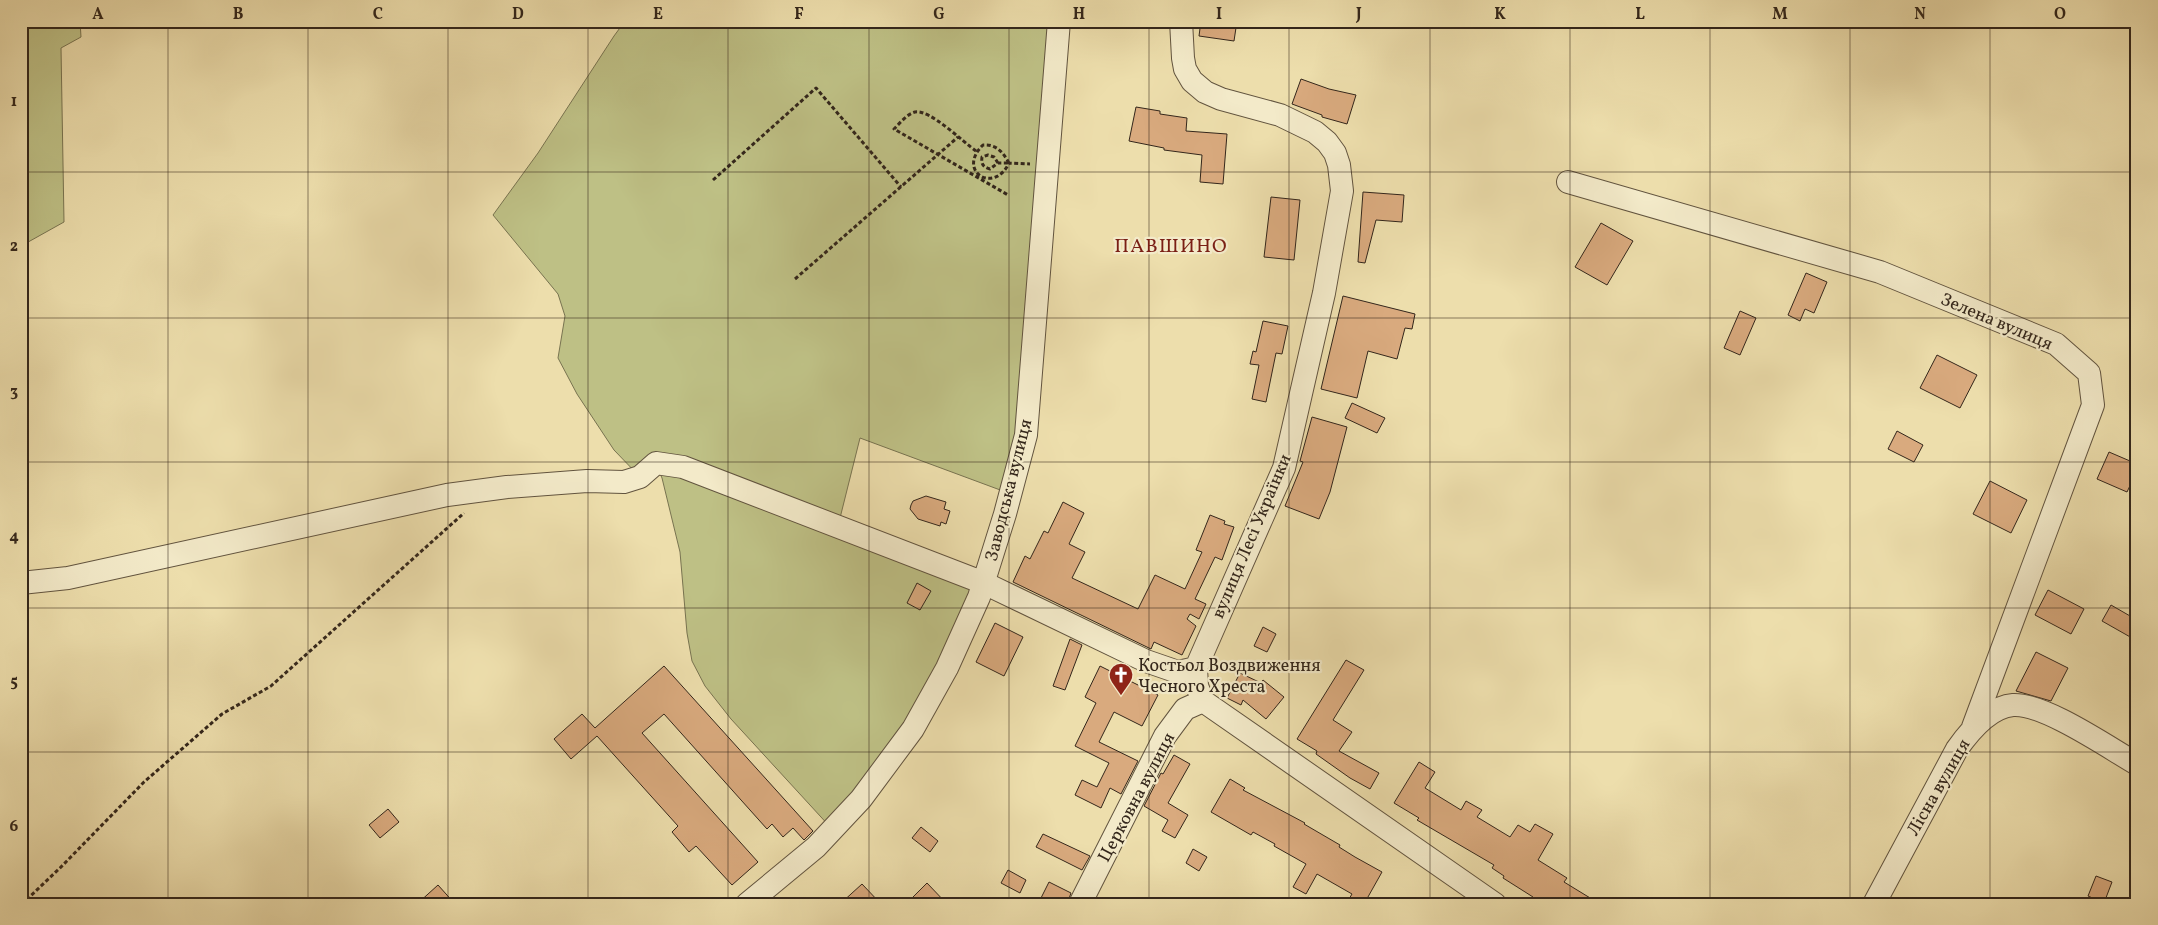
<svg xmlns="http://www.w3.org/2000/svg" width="2158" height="925" font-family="Vollkorn,serif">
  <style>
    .green { fill: #bec085; stroke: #787350 }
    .building { fill: #d9aa7e; stroke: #33261b }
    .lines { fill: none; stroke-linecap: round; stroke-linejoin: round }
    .minor-casing { stroke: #62543f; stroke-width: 24 }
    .path { stroke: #33261b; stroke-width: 3; stroke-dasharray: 4 2.5; stroke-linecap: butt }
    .minor { stroke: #f3eac9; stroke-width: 22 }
    .grid { fill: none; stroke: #33261b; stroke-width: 1; stroke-opacity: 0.55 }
    .labels { text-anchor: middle; stroke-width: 4.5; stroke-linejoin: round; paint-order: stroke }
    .street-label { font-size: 18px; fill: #33261b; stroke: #f3eac9 }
    .poi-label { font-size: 18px; fill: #33261b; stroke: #f3eac9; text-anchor: start }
    .quarter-label { font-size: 20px; letter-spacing: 1px; fill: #7a1f14; stroke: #f3eac9 }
    .neatline { fill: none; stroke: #33261b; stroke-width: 2 }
    .grid-label { font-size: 16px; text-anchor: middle; font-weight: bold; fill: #33261b }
  </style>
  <rect width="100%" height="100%" fill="#eddeac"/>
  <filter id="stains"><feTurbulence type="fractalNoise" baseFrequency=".004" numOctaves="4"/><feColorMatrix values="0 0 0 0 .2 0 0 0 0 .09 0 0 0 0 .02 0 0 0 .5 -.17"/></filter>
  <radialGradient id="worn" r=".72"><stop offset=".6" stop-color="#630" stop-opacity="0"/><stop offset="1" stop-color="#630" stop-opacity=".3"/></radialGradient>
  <!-- green -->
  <path class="green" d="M 24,21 L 80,21 L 81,37 L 61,48 L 64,222 L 21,246 L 21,79 Z
    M 625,21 L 1059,21 L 1011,494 L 860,438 L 838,526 L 984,583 L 947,668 L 832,829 L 731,719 L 705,686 L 692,661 L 687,633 L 680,552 L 662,478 L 656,464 L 640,477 L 614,450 L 577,394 L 558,358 L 565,316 L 558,294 L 493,215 L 538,153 L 614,36 Z"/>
  <!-- building -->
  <path class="building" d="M 1201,21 L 1237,21 L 1234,41 L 1199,36 Z
    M 1301,79 L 1329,89 L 1356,95 L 1347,124 L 1322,117 L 1322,115 L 1292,104 Z
    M 1136,107 L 1160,111 L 1160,114 L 1187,118 L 1186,131 L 1227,134 L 1223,184 L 1200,182 L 1202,155 L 1164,150 L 1164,148 L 1129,141 Z
    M 1363,192 L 1404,195 L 1402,222 L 1376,220 L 1365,263 L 1358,262 Z
    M 1271,197 L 1300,200 L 1294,260 L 1264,257 Z
    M 1601,223 L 1633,241 L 1607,285 L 1575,267 Z
    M 1806,273 L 1827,282 L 1814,313 L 1805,309 L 1800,321 L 1788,315 Z
    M 1343,296 L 1415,314 L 1412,329 L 1405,328 L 1397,359 L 1368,351 L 1357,398 L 1321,389 Z
    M 1740,311 L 1756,318 L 1740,355 L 1724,348 Z
    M 1263,321 L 1288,326 L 1282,354 L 1276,353 L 1266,402 L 1252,399 L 1259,365 L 1250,364 L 1253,351 L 1256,352 Z
    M 1937,355 L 1977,375 L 1960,408 L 1920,388 Z
    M 1352,403 L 1385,418 L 1377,433 L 1345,418 Z
    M 1312,417 L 1347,427 L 1330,492 L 1319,519 L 1285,506 L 1303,462 L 1300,461 Z
    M 1897,431 L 1923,445 L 1914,462 L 1888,449 Z
    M 2109,452 L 2137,464 L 2137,471 L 2127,492 L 2097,479 Z
    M 1990,481 L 2027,500 L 2011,533 L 1973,514 Z
    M 926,496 L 946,502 L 944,509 L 950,511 L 946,524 L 941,522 L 940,526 L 918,519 L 910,509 L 911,505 L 913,501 Z
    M 1063,502 L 1084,513 L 1069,544 L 1085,552 L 1072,578 L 1138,609 L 1155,575 L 1185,589 L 1202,552 L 1196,550 L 1210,515 L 1225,521 L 1224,524 L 1234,527 L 1222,560 L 1215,557 L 1195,599 L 1206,604 L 1199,619 L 1190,614 L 1187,619 L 1196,626 L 1182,655 L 1154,642 L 1151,649 L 1013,582 L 1025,556 L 1030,559 L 1044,531 L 1048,533 Z
    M 917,583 L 931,591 L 920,610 L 907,603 Z
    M 2048,590 L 2084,609 L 2071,634 L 2035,615 Z
    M 2111,605 L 2137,620 L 2137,629 L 2132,638 L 2102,621 Z
    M 995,623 L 1023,637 L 1004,676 L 976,662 Z
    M 1263,627 L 1276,634 L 1267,652 L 1254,646 Z
    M 1070,639 L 1082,645 L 1065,690 L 1053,686 Z
    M 2036,652 L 2068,668 L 2051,701 L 2016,691 Z
    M 1346,660 L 1364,670 L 1333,720 L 1352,732 L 1339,751 L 1379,773 L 1370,789 L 1350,778 L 1316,754 L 1317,751 L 1297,739 Z
    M 664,666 L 813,831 L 804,840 L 793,828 L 783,837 L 772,824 L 767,829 L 664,714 L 642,733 L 758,862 L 732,885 L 696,846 L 689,852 L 672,832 L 678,826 L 597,736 L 571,759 L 554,739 L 582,714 L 595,728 Z
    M 1100,666 L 1158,695 L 1142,726 L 1114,712 L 1099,742 L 1138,761 L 1121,794 L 1110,788 L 1101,808 L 1075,795 L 1082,780 L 1097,787 L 1109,763 L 1075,746 L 1096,703 L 1085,697 Z
    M 1240,673 L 1261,683 L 1263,680 L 1284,697 L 1266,719 L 1243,700 L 1241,705 L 1227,698 Z
    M 1174,755 L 1190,764 L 1168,803 L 1188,815 L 1175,838 L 1162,831 L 1168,820 L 1144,806 L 1161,773 L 1163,774 Z
    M 1419,762 L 1435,772 L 1425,788 L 1461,810 L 1466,801 L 1482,810 L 1477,817 L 1510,837 L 1518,825 L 1530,832 L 1535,824 L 1553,834 L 1538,860 L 1567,878 L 1564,882 L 1600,904 L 1540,904 L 1532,899 L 1533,897 L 1503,878 L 1504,876 L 1492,868 L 1494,865 L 1417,820 L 1419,818 L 1394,803 Z
    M 1230,779 L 1245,788 L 1243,790 L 1305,823 L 1304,824 L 1340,845 L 1339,847 L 1355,857 L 1382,872 L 1364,904 L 1346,904 L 1352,894 L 1317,874 L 1306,894 L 1293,887 L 1306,864 L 1274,846 L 1275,844 L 1253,832 L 1251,835 L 1211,812 Z
    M 388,809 L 399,822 L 380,838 L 369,825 Z
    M 921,827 L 938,841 L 930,852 L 912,838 Z
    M 1043,834 L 1090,856 L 1082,870 L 1036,847 Z
    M 1193,849 L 1207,857 L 1199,871 L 1186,863 Z
    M 1008,870 L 1026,880 L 1020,893 L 1001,883 Z
    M 2096,876 L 2112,882 L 2104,903 L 2088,896 Z
    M 1049,882 L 1071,893 L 1067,904 L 1052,904 L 1041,898 Z
    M 927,883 L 947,904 L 906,904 Z
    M 862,884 L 881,904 L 840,904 Z
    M 438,885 L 455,904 L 417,904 Z"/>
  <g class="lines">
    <defs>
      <path id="minor" d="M 1181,21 L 1183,58 L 1185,69 L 1192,81 L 1205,92 L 1221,99 L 1280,115 L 1315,132 L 1327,142 L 1335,153 L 1339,165 L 1342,191 L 1324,293 L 1284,468 L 1196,668 L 1197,686 L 1203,701 L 1495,904
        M 1568,182 L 1880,272 L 2056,344 L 2089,373 L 2093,405 L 1973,727
        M 21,583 L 68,578 L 447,495 L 507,487 L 587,481 L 624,482 L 640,477 L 656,463 L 683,467 L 984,583 L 1146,661 L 1178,672 L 1196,668
        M 747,904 L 816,847 L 861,799 L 913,729 L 947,668 L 979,597 L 1005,514 L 1026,435 L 1059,21
        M 1080,904 L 1165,736 L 1185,709 L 1203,701
        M 1874,904 L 1957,749 C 1969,732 1989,707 2013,705 C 2044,703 2109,748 2137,764"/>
    </defs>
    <!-- minor casing -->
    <use href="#minor" class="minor-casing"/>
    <!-- path -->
    <path class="path" d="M 976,151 C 963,142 930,109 915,112 C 907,114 900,123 894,129 L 1008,195
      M 998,163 L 994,157 L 988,155 L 982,157 C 981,164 983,167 990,169 L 998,163 L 1009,163
      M 1009,163 C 1003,152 996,144 983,145 C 956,171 994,195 1009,163 L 1030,164
      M 713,180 L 816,88 L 901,187
      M 795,279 L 958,137
      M 22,904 L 60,868 L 144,782 L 222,714 L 271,686 L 464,513"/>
    <!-- minor -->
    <use href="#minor" class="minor"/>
  </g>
  <!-- grid -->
  <path class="grid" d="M 168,21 L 168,904M 308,21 L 308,904M 448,21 L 448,904M 588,21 L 588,904M 728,21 L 728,904M 869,21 L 869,904M 1009,21 L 1009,904M 1149,21 L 1149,904M 1289,21 L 1289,904M 1430,21 L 1430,904M 1570,21 L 1570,904M 1710,21 L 1710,904M 1850,21 L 1850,904M 1990,21 L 1990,904M 21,172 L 2137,172M 21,318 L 2137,318M 21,462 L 2137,462M 21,608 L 2137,608M 21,752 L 2137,752"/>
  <!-- icons -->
  <defs>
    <symbol id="church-pin" viewBox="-11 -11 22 30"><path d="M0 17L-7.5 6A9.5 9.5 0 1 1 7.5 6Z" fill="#8f2418" stroke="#f3eac9"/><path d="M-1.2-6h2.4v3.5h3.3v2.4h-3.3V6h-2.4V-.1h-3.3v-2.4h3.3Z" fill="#fff"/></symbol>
  </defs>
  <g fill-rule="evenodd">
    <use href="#church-pin" x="1107" y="661" width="28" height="38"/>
  </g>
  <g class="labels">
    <!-- street labels -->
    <g class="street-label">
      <text transform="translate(1997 321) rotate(23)" y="6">Зелена вулиця</text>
      <text transform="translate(1008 490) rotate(-76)" y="6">Заводська вулиця</text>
      <text transform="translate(1251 536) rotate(-67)" y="6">вулиця Лесі Українки</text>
      <text transform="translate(1938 787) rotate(-60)" y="6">Лісна вулиця</text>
      <text transform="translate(1136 797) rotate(-62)" y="6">Церковна вулиця</text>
    </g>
    <!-- poi labels -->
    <g class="poi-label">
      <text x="1138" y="671">Костьол Воздвиження<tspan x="1138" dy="21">Чесного Хреста</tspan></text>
    </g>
    <!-- quarter labels -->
    <g class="quarter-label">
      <text x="1171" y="252">ПАВШИНО</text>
    </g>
  </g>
  <!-- margin -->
  <rect width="2158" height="925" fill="none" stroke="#eddeac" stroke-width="55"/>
  <rect x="28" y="28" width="2102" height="870" class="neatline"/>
  <g class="grid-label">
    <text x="98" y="19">A</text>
    <text x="238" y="19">B</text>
    <text x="378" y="19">C</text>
    <text x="518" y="19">D</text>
    <text x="658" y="19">E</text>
    <text x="799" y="19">F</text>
    <text x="939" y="19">G</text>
    <text x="1079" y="19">H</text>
    <text x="1219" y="19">I</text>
    <text x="1359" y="19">J</text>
    <text x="1500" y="19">K</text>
    <text x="1640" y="19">L</text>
    <text x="1780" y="19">M</text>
    <text x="1920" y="19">N</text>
    <text x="2060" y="19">O</text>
    <text x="14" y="106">1</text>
    <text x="14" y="251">2</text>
    <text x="14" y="396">3</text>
    <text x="14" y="541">4</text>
    <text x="14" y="686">5</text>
    <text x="14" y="831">6</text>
  </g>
  <rect width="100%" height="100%" filter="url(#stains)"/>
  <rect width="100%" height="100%" fill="url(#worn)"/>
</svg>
